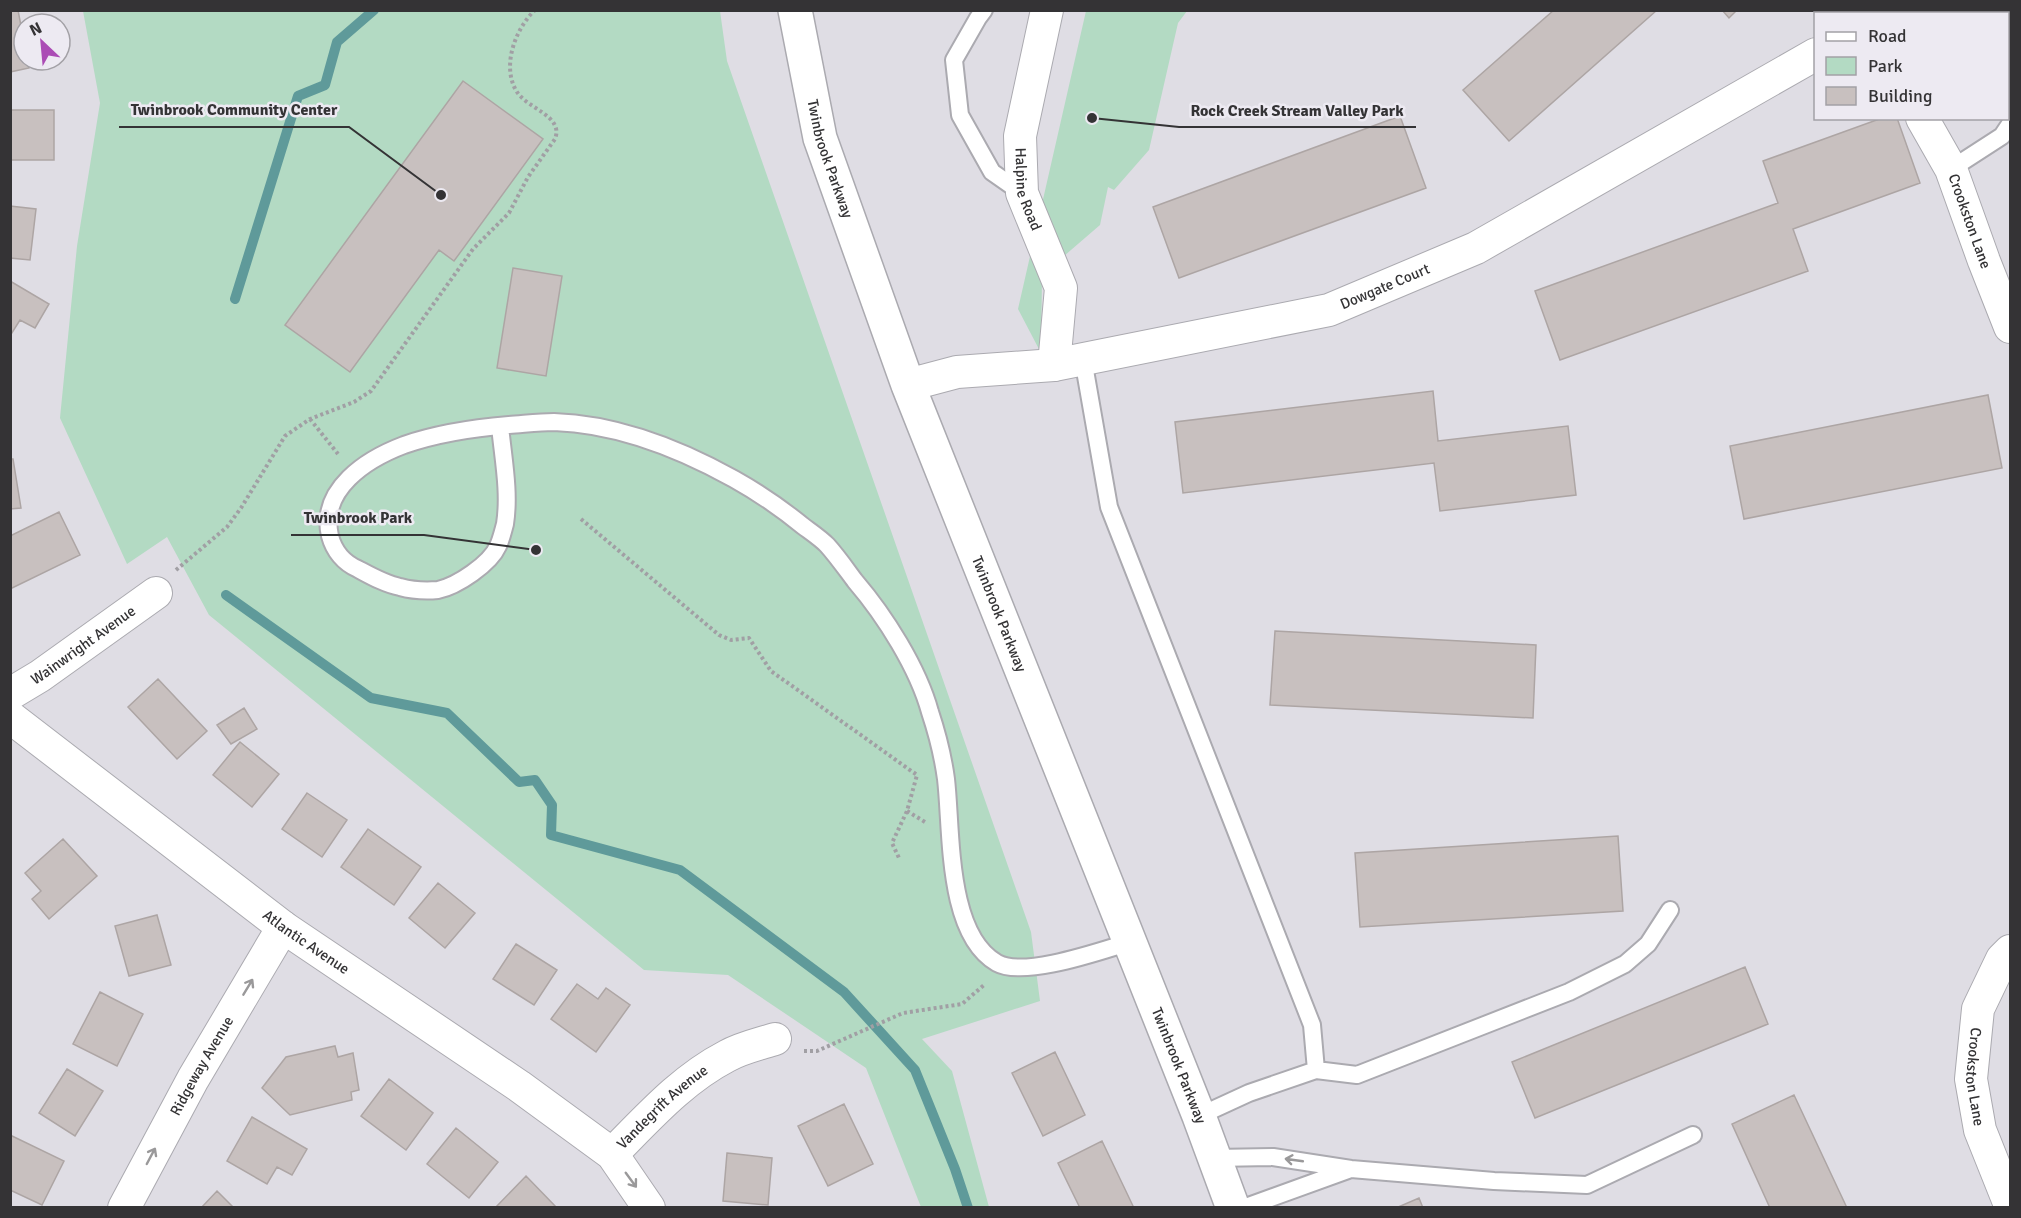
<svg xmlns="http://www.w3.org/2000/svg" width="2021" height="1218" font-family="Signika,sans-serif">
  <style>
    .green { fill: #b3dac3 }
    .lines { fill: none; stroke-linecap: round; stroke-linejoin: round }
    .stream { stroke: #5f9a9a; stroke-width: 10 }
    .building { fill: #c8c0bf; stroke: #ada5a4; stroke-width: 1.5 }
    .lane-casing { stroke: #abaab0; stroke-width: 20 }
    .street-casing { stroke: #abaab0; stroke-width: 34 }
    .secondary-casing { stroke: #abaab0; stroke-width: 36 }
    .path { stroke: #a19fa4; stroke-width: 4; stroke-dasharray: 3 3; stroke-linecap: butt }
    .lane { stroke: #fff; stroke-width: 16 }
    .street { stroke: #fff; stroke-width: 32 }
    .secondary { stroke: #fff; stroke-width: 33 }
    .oneway { stroke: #9a999a }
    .labels { text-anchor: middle; stroke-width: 5; stroke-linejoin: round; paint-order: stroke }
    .street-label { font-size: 15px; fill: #343335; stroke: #edeaf2 }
    .leader { fill: none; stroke: #343335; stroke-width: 2 }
    .callout-dot { fill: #343335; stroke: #edeaf2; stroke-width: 2 }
    .callout-label { font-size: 16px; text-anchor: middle; font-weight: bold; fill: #343335; stroke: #edeaf2; stroke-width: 5; stroke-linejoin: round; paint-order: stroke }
  </style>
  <rect width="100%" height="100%" fill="#dfdde4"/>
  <!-- green -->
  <path class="green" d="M 83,11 L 720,11 L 727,61 L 1031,932 L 1040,1001 L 922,1039 L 952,1071 L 989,1207 L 921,1207 L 866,1068 L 728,975 L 644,970 L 209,615 L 167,537 L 127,564 L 60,418 L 77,246 L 100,103 Z
    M 1086,11 L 1187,11 L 1178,23 L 1149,150 L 1114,190 L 1108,187 L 1100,225 L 1042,275 L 1041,353 L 1018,309 Z"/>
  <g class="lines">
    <!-- stream -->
    <path class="stream" d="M 235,299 L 298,96 L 325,85 L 337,42 L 374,10
      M 226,595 L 371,698 L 447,713 L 519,782 L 535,780 L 552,805 L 551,835 L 680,870 L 844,992 L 915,1070 L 955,1169 L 968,1208"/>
  </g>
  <!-- building -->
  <path class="building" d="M 10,10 L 18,10 L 24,42 L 24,60 L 27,60 L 29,68 L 10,72 Z
    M 1554,10 L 1657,10 L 1509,141 L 1463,90 Z
    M 1722,10 L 1737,10 L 1729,18 Z
    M 463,81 L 543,139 L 454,261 L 439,250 L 350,372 L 285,325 Z
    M 10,110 L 54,110 L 54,160 L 10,160 Z
    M 1400,116 L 1426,188 L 1179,278 L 1153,207 Z
    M 1882,118 L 1897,118 L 1920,183 L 1793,229 L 1808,271 L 1560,360 L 1535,291 L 1778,203 L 1763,161 Z
    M 10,206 L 36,209 L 30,260 L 10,258 Z
    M 513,268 L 562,276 L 546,376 L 497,368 Z
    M 10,281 L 49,304 L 35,328 L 20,320 L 10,336 Z
    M 1433,391 L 1438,441 L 1568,426 L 1576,495 L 1440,511 L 1434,463 L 1183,493 L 1175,422 Z
    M 1988,395 L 2002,468 L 1744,519 L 1730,446 Z
    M 10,459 L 13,459 L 21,508 L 10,509 Z
    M 59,512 L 80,555 L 10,589 L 10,536 Z
    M 1275,631 L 1536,645 L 1533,718 L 1270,705 Z
    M 158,679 L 207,731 L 177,759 L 128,707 Z
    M 244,708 L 257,729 L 231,744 L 217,725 Z
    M 240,742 L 279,774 L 252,807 L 213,775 Z
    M 307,793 L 347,820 L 322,857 L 282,829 Z
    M 368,829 L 421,867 L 394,905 L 341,867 Z
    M 1618,836 L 1623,911 L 1360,927 L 1355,853 Z
    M 63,839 L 97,876 L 49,919 L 32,899 L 41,891 L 25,873 Z
    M 438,883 L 475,913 L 445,948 L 409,918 Z
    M 157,915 L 171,965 L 129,976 L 115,926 Z
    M 516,944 L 557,970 L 534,1005 L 493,979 Z
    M 1745,967 L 1768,1024 L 1535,1118 L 1512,1062 Z
    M 577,984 L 598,999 L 606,988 L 630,1005 L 596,1052 L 551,1019 Z
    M 100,992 L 143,1014 L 117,1066 L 73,1044 Z
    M 335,1046 L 338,1057 L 353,1053 L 359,1090 L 351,1092 L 352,1100 L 290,1115 L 262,1088 L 286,1057 Z
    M 1055,1052 L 1085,1115 L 1043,1136 L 1012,1073 Z
    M 67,1069 L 103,1091 L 75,1136 L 39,1113 Z
    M 389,1079 L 433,1113 L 406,1150 L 361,1116 Z
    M 1794,1095 L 1847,1208 L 1770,1208 L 1732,1124 Z
    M 844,1104 L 873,1164 L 828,1186 L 798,1126 Z
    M 252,1117 L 307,1149 L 292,1175 L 277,1167 L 267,1184 L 227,1161 Z
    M 456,1128 L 498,1162 L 469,1198 L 427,1164 Z
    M 10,1135 L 64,1161 L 42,1205 L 10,1190 Z
    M 1102,1141 L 1133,1206 L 1131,1208 L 1080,1208 L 1058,1163 Z
    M 727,1153 L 772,1158 L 768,1205 L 723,1201 Z
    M 526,1176 L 557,1208 L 495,1208 Z
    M 217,1191 L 234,1208 L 201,1208 Z
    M 1419,1198 L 1423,1208 L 1396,1208 Z"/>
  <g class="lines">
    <defs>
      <path id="lane" d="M 984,10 L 978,18 L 954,60 L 960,115 L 992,172 L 1022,193
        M 1951,169 L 2002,136 L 2010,124
        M 1083,359 L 1109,507 L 1312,1025 L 1316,1070 L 1249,1093 L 1199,1116
        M 500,426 C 503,458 510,492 505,524 C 503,531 501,540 498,546 C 490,564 457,586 438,590 C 427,591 411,590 400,587 C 385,584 371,576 358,569 C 344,563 334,551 330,536 C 319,489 367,459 404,445 C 438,433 473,428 509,425 C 524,424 539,422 554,422 C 617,424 680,449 734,479 C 759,493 781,508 803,526 C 811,532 820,538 827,545 C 837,556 846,569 855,581 C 885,616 918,668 930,712 C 937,733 943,757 946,779 C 952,830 946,934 997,963 C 1024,978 1100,951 1130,942
        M 1316,1070 L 1357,1075 L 1569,992 L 1625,964 L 1648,944 L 1670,910
        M 1214,1158 L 1273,1157 L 1351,1169 L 1494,1181 L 1587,1185 L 1693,1135
        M 1243,1208 L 1348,1170"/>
      <g id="street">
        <path id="s1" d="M 1047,10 L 1020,136 L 1022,193 L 1061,288 L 1054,365"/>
        <path d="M 1874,14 L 1876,10"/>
        <path id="s2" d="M 1922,118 L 1951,169 L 1984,261 L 2010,327"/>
        <path id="s3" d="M 908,385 L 957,372 L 1054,365 L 1329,310 L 1476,248 L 1816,54"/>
        <path id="s4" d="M 10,694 L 40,676 L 156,593"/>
        <path id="s5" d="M 10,717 L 283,927 L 519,1086 L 612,1154 L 649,1208"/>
        <path id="s6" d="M 2010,951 L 2002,959 L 1978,1009 L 1971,1079 L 1980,1130 L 2010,1205"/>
        <path id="s7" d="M 612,1154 C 648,1118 681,1080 727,1056 C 741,1048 759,1044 775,1039"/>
        <path id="s8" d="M 124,1208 L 193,1079 L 283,927"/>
      </g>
      <g id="secondary">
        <path id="s9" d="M 795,10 L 820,138 L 908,385 L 1199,1116 L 1233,1208"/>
      </g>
    </defs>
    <!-- lane casing -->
    <use href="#lane" class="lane-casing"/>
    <!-- street casing -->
    <use href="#street" class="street-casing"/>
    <!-- secondary casing -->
    <use href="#secondary" class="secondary-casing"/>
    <!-- path -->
    <path class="path" d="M 310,419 L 338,454
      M 581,519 L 719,635 L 731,640 L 749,638 L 771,671 L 917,775 L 907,811 L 892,843 L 899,858
      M 176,570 L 227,527 L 241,508 L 285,436 L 310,419 L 354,402 L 371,391 L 473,249 L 509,213 L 528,177 L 555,139 C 564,116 528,109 517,92 C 501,67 515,29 535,10
      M 907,811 L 925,822
      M 804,1051 L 817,1051 L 903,1013 L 962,1004 L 984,985"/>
    <!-- lane -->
    <use href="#lane" class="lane"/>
    <!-- street -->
    <use href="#street" class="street"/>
    <!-- secondary -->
    <use href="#secondary" class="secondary"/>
  </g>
  <!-- one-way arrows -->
  <defs><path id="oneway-shaft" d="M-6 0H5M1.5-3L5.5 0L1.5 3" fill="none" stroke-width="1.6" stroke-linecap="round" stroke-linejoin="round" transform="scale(1.5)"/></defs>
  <g class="oneway">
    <use href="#oneway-shaft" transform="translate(248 987) rotate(-59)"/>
    <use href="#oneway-shaft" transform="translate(151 1156) rotate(-62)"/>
    <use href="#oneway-shaft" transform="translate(1294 1160) rotate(-172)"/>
    <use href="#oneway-shaft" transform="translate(631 1180) rotate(54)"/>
  </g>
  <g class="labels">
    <!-- street labels -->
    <g class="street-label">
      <text dy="5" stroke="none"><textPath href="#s9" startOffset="153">Twinbrook Parkway</textPath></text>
      <text dy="5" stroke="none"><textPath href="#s1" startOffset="183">Halpine Road</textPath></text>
      <text dy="5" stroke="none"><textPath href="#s2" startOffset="114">Crookston Lane</textPath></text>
      <text dy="5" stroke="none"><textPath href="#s3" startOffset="489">Dowgate Court</textPath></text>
      <text dy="5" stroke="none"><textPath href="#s9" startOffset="639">Twinbrook Parkway</textPath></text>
      <text dy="5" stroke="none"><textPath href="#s4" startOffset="88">Wainwright Avenue</textPath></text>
      <text dy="5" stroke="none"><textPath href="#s5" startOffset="372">Atlantic Avenue</textPath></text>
      <text dy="5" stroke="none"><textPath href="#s9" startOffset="1125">Twinbrook Parkway</textPath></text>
      <text dy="5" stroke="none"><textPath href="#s8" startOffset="162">Ridgeway Avenue</textPath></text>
      <text dy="5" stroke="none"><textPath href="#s6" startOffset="135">Crookston Lane</textPath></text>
      <text dy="5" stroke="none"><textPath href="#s7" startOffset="69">Vandegrift Avenue</textPath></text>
    </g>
  </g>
  <!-- callouts -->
  <path class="leader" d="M441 195L349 127H119M1092 118L1179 127H1416M536 550L424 535H291"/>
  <g class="callout-dot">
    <circle cx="441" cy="195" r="6"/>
    <circle cx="1092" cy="118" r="6"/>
    <circle cx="536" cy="550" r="6"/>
  </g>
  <g class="callout-label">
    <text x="234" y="115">Twinbrook Community Center</text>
    <text x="1297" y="116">Rock Creek Stream Valley Park</text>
    <text x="358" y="523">Twinbrook Park</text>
  </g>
  <!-- border -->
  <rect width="2021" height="1218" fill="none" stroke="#343335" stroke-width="24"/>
  <!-- legend -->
  <rect x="1814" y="12" width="195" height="108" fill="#edeaf2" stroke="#a3a1a6" stroke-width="1.5"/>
  <rect x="1826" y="32" width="30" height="9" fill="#ffffff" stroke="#a3a1a6" stroke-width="1.5"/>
  <text x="1868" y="42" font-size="18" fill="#343335">Road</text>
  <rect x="1826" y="57" width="30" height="18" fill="#b3dac3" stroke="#a3a1a6" stroke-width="1.5"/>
  <text x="1868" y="72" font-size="18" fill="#343335">Park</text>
  <rect x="1826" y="87" width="30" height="18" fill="#c8c0bf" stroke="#a3a1a6" stroke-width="1.5"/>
  <text x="1868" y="102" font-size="18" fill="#343335">Building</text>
  <!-- north arrow -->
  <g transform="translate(42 42) rotate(334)"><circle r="28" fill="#edeaf2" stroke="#a3a1a6" stroke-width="1.5"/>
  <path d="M0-4.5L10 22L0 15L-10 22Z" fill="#ab4cb5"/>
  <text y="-9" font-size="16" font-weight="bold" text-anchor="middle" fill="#343335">N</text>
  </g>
</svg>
